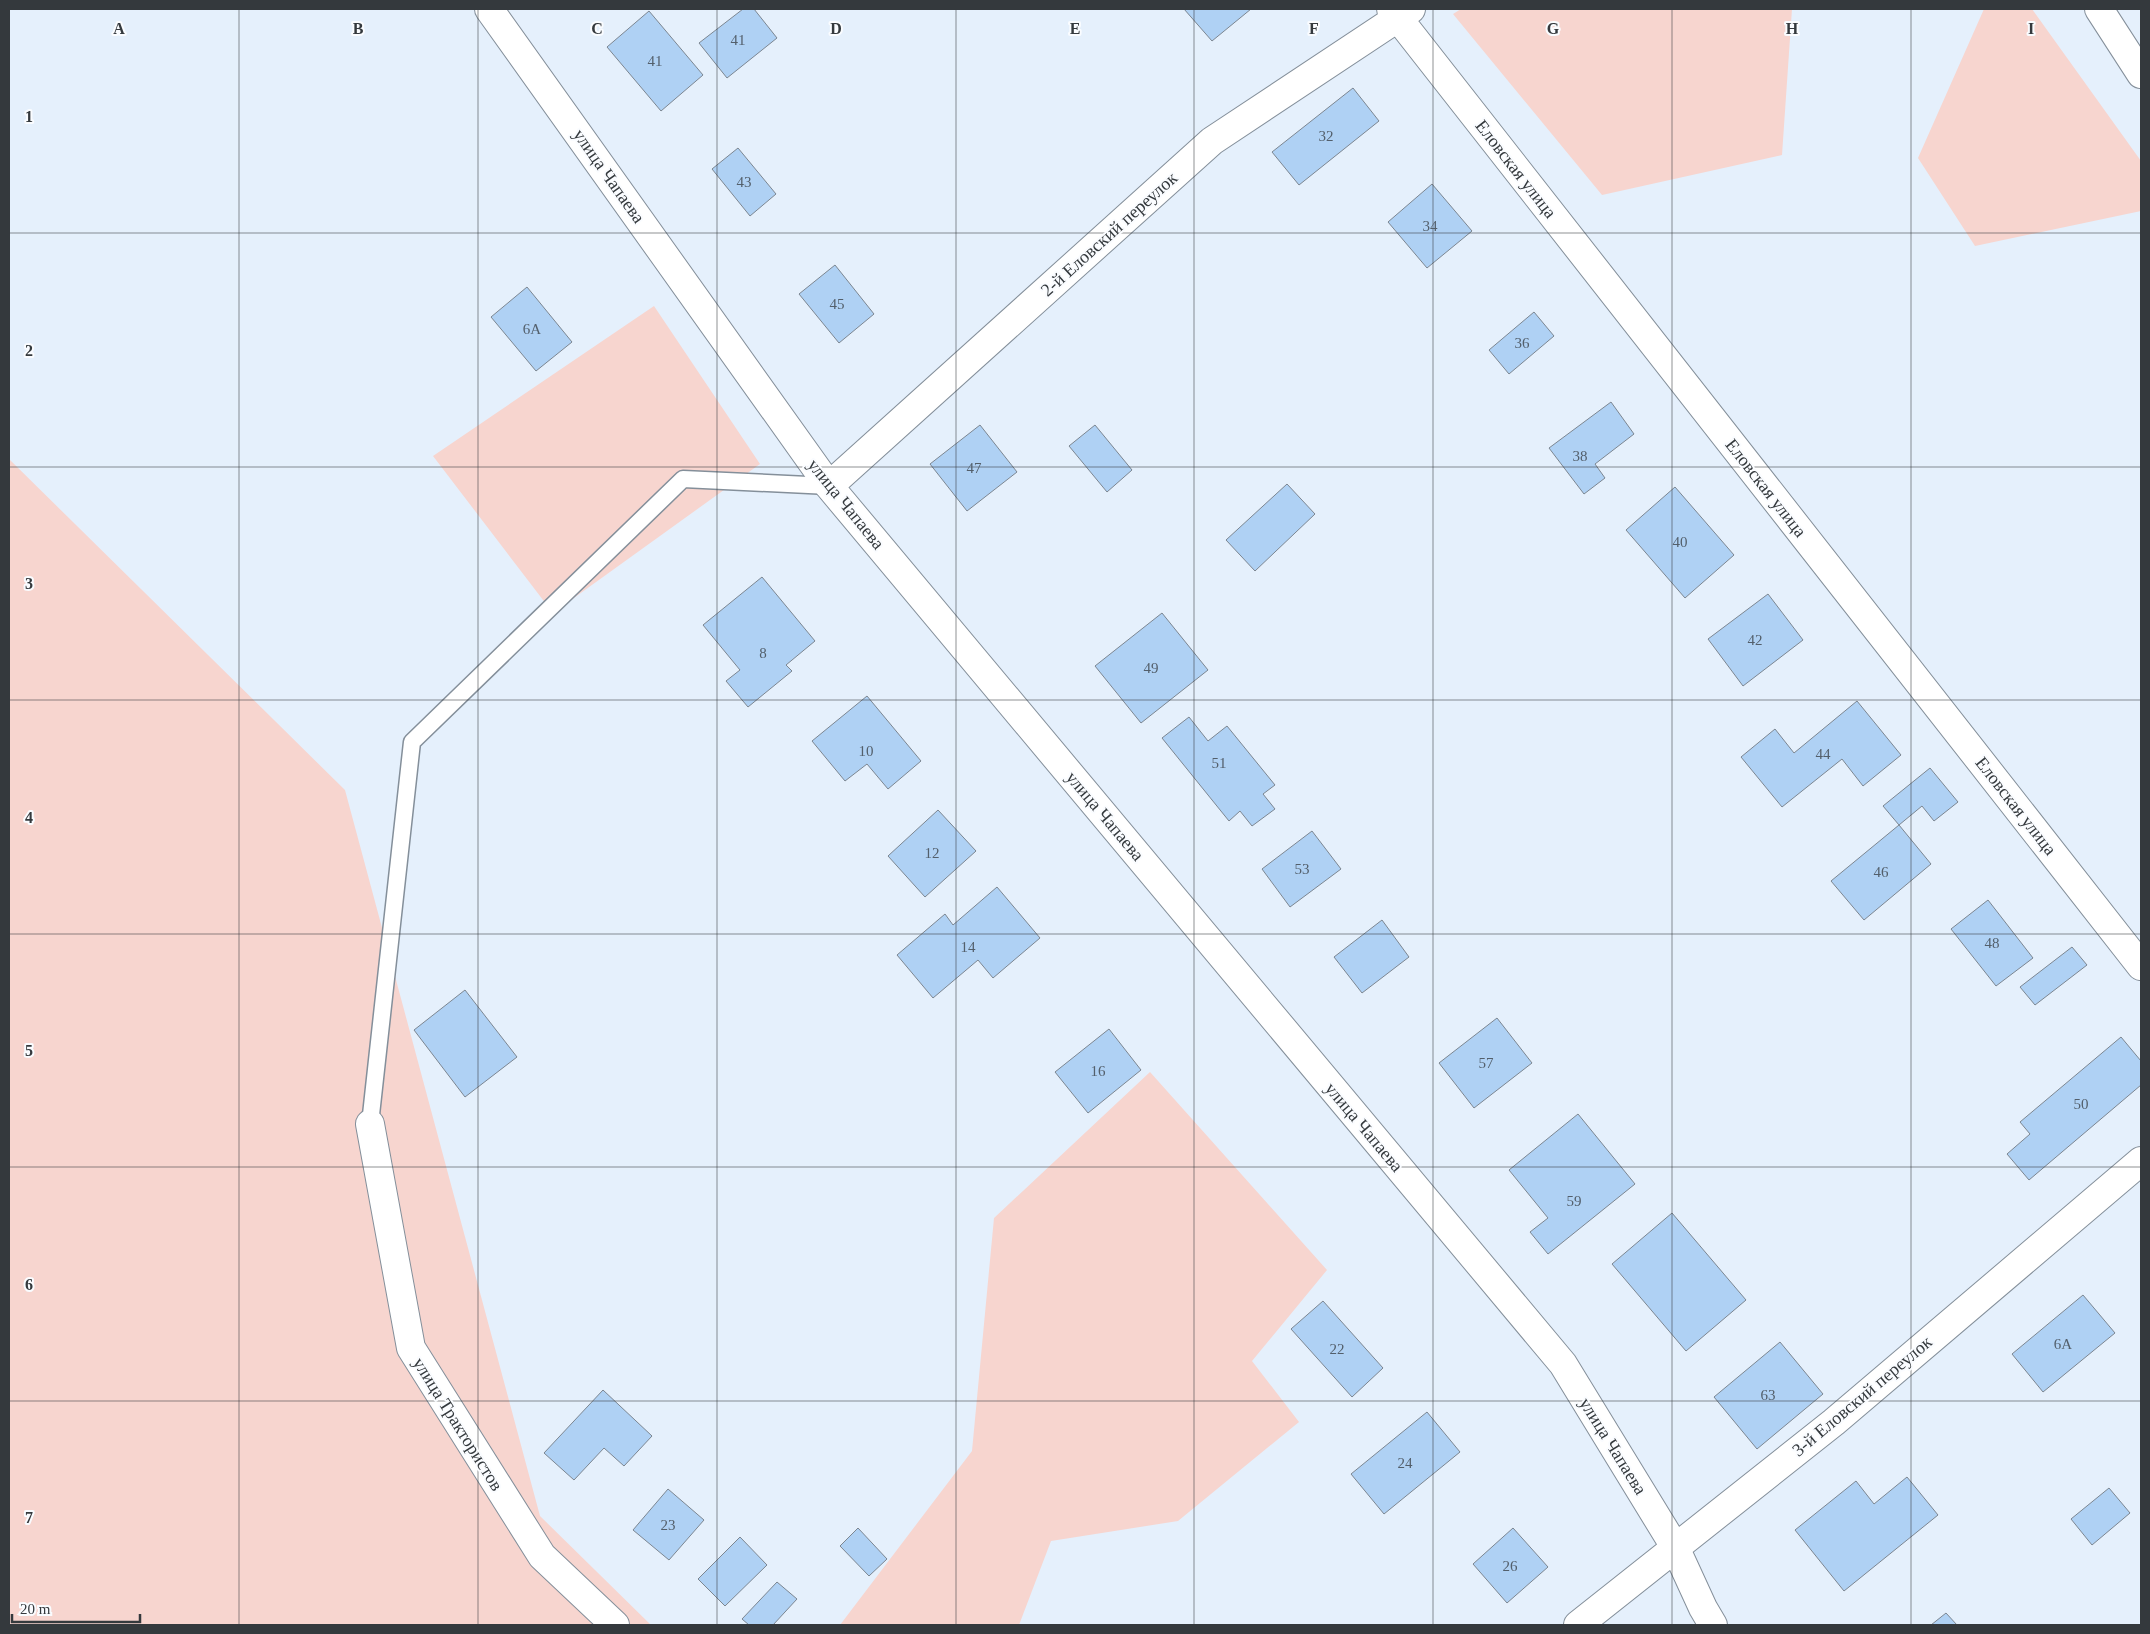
<svg xmlns="http://www.w3.org/2000/svg" width="2150" height="1634" font-family="'Times New Roman',serif">
  <style>
    .green { fill: #f7d5cf }
    .building { fill: #afd1f4; stroke: #7c8691 }
    .lines { fill: none; stroke-linecap: round; stroke-linejoin: round }
    .service-casing { stroke: #848f9a; stroke-width: 19 }
    .minor-casing { stroke: #848f9a; stroke-width: 30 }
    .service { stroke: #fff; stroke-width: 16 }
    .minor { stroke: #fff; stroke-width: 28 }
    .grid { fill: none; stroke: #34393d; stroke-width: 1; stroke-opacity: 0.55 }
    .labels { text-anchor: middle; stroke-width: 4; stroke-linejoin: round; paint-order: stroke }
    .number-label { font-size: 15px; fill: #535f6b }
    .street-label { font-size: 18px; fill: #34393d; stroke: #fafcff }
    .grid-label { font-size: 16px; text-anchor: middle; font-weight: bold; fill: #34393d; stroke: #fafcff; stroke-width: 4; stroke-linejoin: round; paint-order: stroke }
  </style>
  <rect width="100%" height="100%" fill="#e5f0fc"/>
  <!-- green -->
  <path class="green" d="M 1461,9 L 1792,9 L 1782,155 L 1602,195 L 1453,14 Z
    M 1984,9 L 2032,9 L 2141,161 L 2141,211 L 1975,246 L 1918,158 Z
    M 654,306 L 760,464 L 553,613 L 433,456 Z
    M 9,459 L 345,790 L 540,1516 L 651,1625 L 9,1625 Z
    M 1150,1072 L 1327,1270 L 1252,1361 L 1299,1422 L 1178,1521 L 1051,1541 L 1019,1625 L 840,1625 L 972,1451 L 994,1218 Z"/>
  <!-- building -->
  <path class="building" d="M 743,9 L 754,9 L 777,38 L 727,78 L 699,43 Z
    M 1184,9 L 1251,9 L 1212,41 Z
    M 649,11 L 703,75 L 661,111 L 607,47 Z
    M 1353,88 L 1379,121 L 1299,185 L 1272,152 Z
    M 738,148 L 776,194 L 750,216 L 712,169 Z
    M 1432,184 L 1472,231 L 1427,268 L 1388,222 Z
    M 835,265 L 874,314 L 839,343 L 799,294 Z
    M 527,287 L 572,342 L 536,371 L 491,317 Z
    M 1534,312 L 1554,336 L 1509,374 L 1489,350 Z
    M 1611,402 L 1634,434 L 1595,464 L 1605,478 L 1584,494 L 1549,448 Z
    M 980,425 L 1017,472 L 967,511 L 930,464 Z
    M 1095,425 L 1132,470 L 1107,492 L 1069,446 Z
    M 1287,484 L 1315,514 L 1255,571 L 1226,540 Z
    M 1675,487 L 1734,555 L 1685,598 L 1626,530 Z
    M 762,577 L 815,641 L 786,665 L 792,671 L 748,707 L 726,681 L 740,670 L 703,625 Z
    M 1768,594 L 1803,640 L 1743,686 L 1708,639 Z
    M 1162,613 L 1208,670 L 1141,723 L 1095,666 Z
    M 867,696 L 921,761 L 888,789 L 867,764 L 845,781 L 812,741 Z
    M 1857,701 L 1901,755 L 1863,786 L 1842,759 L 1782,807 L 1741,757 L 1775,729 L 1794,753 Z
    M 1189,717 L 1208,741 L 1227,726 L 1275,785 L 1263,794 L 1275,809 L 1252,826 L 1240,811 L 1229,821 L 1162,738 Z
    M 1930,768 L 1958,802 L 1934,821 L 1922,806 L 1899,825 L 1883,806 Z
    M 938,810 L 976,851 L 925,897 L 888,856 Z
    M 1899,825 L 1931,864 L 1864,920 L 1831,881 Z
    M 1312,831 L 1341,869 L 1290,907 L 1262,869 Z
    M 997,887 L 1040,938 L 993,978 L 978,960 L 933,998 L 897,955 L 945,914 L 953,925 Z
    M 1988,900 L 2033,958 L 1996,986 L 1951,929 Z
    M 1382,920 L 1409,957 L 1362,993 L 1334,957 Z
    M 2072,947 L 2087,965 L 2035,1005 L 2020,987 Z
    M 465,990 L 517,1057 L 465,1097 L 414,1030 Z
    M 1497,1018 L 1532,1063 L 1474,1108 L 1439,1063 Z
    M 1109,1029 L 1141,1070 L 1088,1113 L 1055,1072 Z
    M 2121,1037 L 2141,1061 L 2141,1085 L 2029,1180 L 2007,1154 L 2030,1134 L 2020,1122 Z
    M 1578,1114 L 1635,1184 L 1548,1254 L 1530,1232 L 1548,1218 L 1509,1170 Z
    M 1672,1213 L 1746,1300 L 1686,1351 L 1612,1264 Z
    M 2083,1295 L 2115,1333 L 2043,1392 L 2012,1354 Z
    M 1323,1301 L 1383,1368 L 1352,1397 L 1291,1329 Z
    M 1780,1342 L 1823,1394 L 1757,1449 L 1714,1397 Z
    M 603,1390 L 652,1436 L 624,1466 L 604,1448 L 574,1480 L 544,1453 Z
    M 1427,1412 L 1460,1452 L 1384,1514 L 1351,1474 Z
    M 1907,1477 L 1938,1515 L 1844,1591 L 1795,1530 L 1856,1481 L 1874,1504 Z
    M 2109,1488 L 2130,1513 L 2092,1545 L 2071,1519 Z
    M 668,1489 L 704,1520 L 669,1560 L 633,1530 Z
    M 858,1528 L 887,1559 L 869,1576 L 840,1546 Z
    M 1513,1528 L 1548,1567 L 1507,1603 L 1473,1564 Z
    M 740,1537 L 767,1565 L 725,1606 L 698,1579 Z
    M 777,1582 L 797,1599 L 773,1625 L 749,1625 L 742,1619 Z
    M 1946,1613 L 1957,1625 L 1931,1625 Z"/>
  <g class="lines">
    <defs>
      <path id="service" d="M 370,1124 L 412,742 L 683,479 L 829,486"/>
      <path id="minor" d="M 489,9 L 829,486 L 1563,1364 L 1675,1547 L 1703,1608 L 1713,1625
        M 1391,9 L 2141,966
        M 2099,9 L 2141,74
        M 829,486 L 1212,141 L 1411,9
        M 370,1124 L 411,1348 L 542,1556 L 615,1625
        M 1578,1625 L 1834,1422 L 2141,1161"/>
    </defs>
    <!-- service casing -->
    <use href="#service" class="service-casing"/>
    <!-- minor casing -->
    <use href="#minor" class="minor-casing"/>
    <!-- service -->
    <use href="#service" class="service"/>
    <!-- minor -->
    <use href="#minor" class="minor"/>
  </g>
  <!-- grid -->
  <path class="grid" d="M 239,9 L 239,1625M 478,9 L 478,1625M 717,9 L 717,1625M 956,9 L 956,1625M 1194,9 L 1194,1625M 1433,9 L 1433,1625M 1672,9 L 1672,1625M 1911,9 L 1911,1625M 9,233 L 2141,233M 9,467 L 2141,467M 9,700 L 2141,700M 9,934 L 2141,934M 9,1167 L 2141,1167M 9,1401 L 2141,1401"/>
  <g class="labels">
    <!-- number labels -->
    <g class="number-label">
      <text x="738" y="45">41</text>
      <text x="655" y="66">41</text>
      <text x="1326" y="141">32</text>
      <text x="744" y="187">43</text>
      <text x="1430" y="231">34</text>
      <text x="837" y="309">45</text>
      <text x="532" y="334">6А</text>
      <text x="1522" y="348">36</text>
      <text x="1580" y="461">38</text>
      <text x="974" y="473">47</text>
      <text x="1680" y="547">40</text>
      <text x="1755" y="645">42</text>
      <text x="763" y="658">8</text>
      <text x="1151" y="673">49</text>
      <text x="866" y="756">10</text>
      <text x="1823" y="759">44</text>
      <text x="1219" y="768">51</text>
      <text x="932" y="858">12</text>
      <text x="1302" y="874">53</text>
      <text x="1881" y="877">46</text>
      <text x="1992" y="948">48</text>
      <text x="968" y="952">14</text>
      <text x="1486" y="1068">57</text>
      <text x="1098" y="1076">16</text>
      <text x="2081" y="1109">50</text>
      <text x="1574" y="1206">59</text>
      <text x="2063" y="1349">6А</text>
      <text x="1337" y="1354">22</text>
      <text x="1768" y="1400">63</text>
      <text x="1405" y="1468">24</text>
      <text x="668" y="1530">23</text>
      <text x="1510" y="1571">26</text>
    </g>
    <!-- street labels -->
    <g class="street-label">
      <text transform="translate(1516 169) rotate(52)" y="6">Еловская улица</text>
      <text transform="translate(609 176) rotate(55)" y="6">улица Чапаева</text>
      <text transform="translate(1109 234) rotate(-42)" y="6">2-й Еловский переулок</text>
      <text transform="translate(1766 488) rotate(52)" y="6">Еловская улица</text>
      <text transform="translate(846 504) rotate(51)" y="6">улица Чапаева</text>
      <text transform="translate(2016 806) rotate(52)" y="6">Еловская улица</text>
      <text transform="translate(1105 816) rotate(50)" y="6">улица Чапаева</text>
      <text transform="translate(1364 1127) rotate(50)" y="6">улица Чапаева</text>
      <text transform="translate(1862 1396) rotate(-40)" y="6">3-й Еловский переулок</text>
      <text transform="translate(458 1424) rotate(58)" y="6">улица Трактористов</text>
      <text transform="translate(1613 1446) rotate(58)" y="6">улица Чапаева</text>
    </g>
  </g>
  <g class="grid-label">
    <text x="119" y="34">A</text>
    <text x="358" y="34">B</text>
    <text x="597" y="34">C</text>
    <text x="836" y="34">D</text>
    <text x="1075" y="34">E</text>
    <text x="1314" y="34">F</text>
    <text x="1553" y="34">G</text>
    <text x="1792" y="34">H</text>
    <text x="2031" y="34">I</text>
    <text x="29" y="122">1</text>
    <text x="29" y="356">2</text>
    <text x="29" y="589">3</text>
    <text x="29" y="823">4</text>
    <text x="29" y="1056">5</text>
    <text x="29" y="1290">6</text>
    <text x="29" y="1523">7</text>
  </g>
  <!-- border -->
  <rect width="2150" height="1634" fill="none" stroke="#34393d" stroke-width="20"/>
  <!-- scale -->
  <path d="M12 1614v8h128v-8" fill="none" stroke="#34393d" stroke-width="2.5"/>
  <text x="20" y="1614" font-size="15" fill="#34393d" stroke="#fafcff" stroke-width="4" paint-order="stroke">20 m</text>
</svg>
